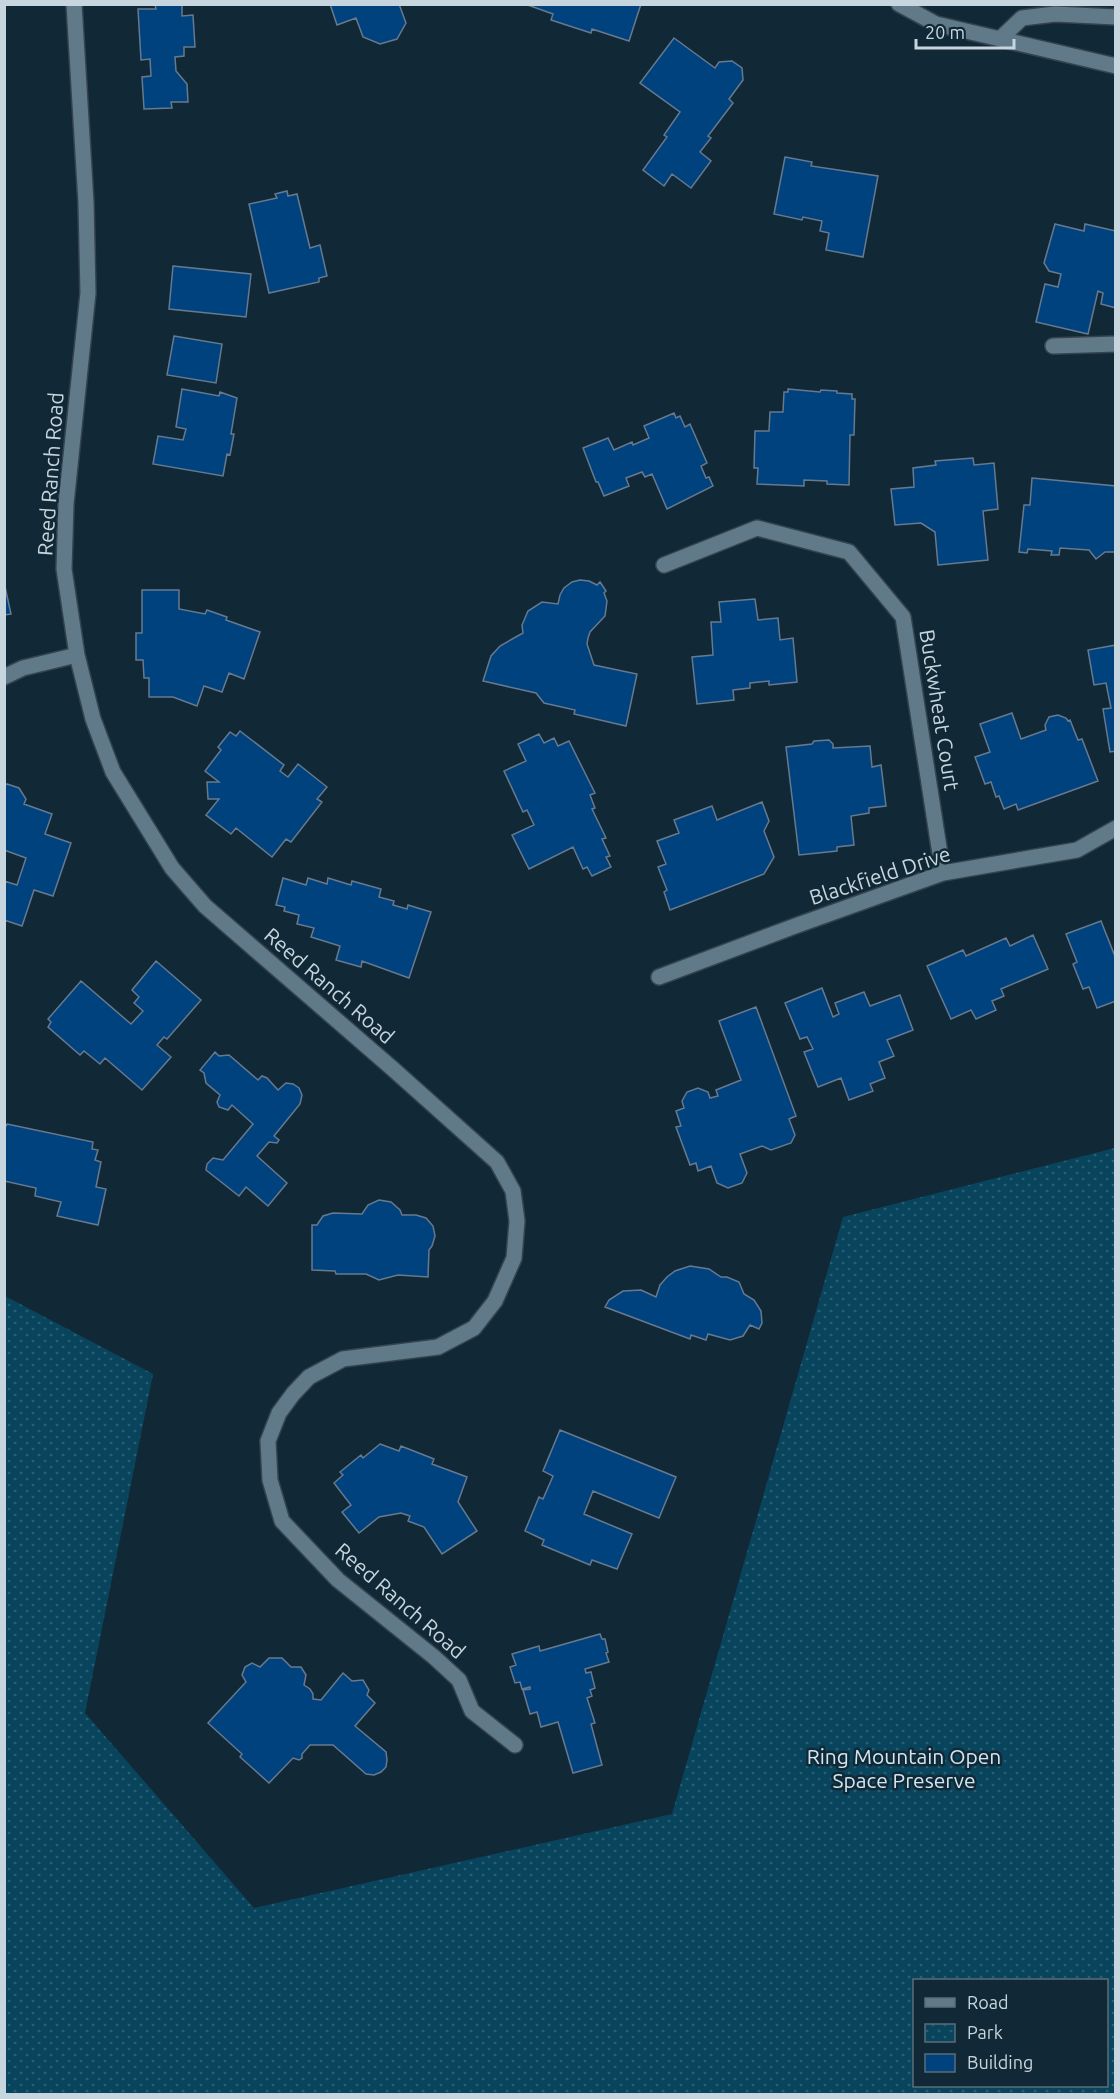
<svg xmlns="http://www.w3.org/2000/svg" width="1120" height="2099" font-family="Ubuntu,sans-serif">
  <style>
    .park { fill: url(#park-dots); fill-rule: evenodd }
    .building { fill: #00427e; stroke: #67798e; stroke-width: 1.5 }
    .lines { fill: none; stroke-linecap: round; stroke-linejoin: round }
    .minor-casing { stroke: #34444f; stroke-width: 18 }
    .minor { stroke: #607a89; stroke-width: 15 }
    .labels { text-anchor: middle; stroke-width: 5; stroke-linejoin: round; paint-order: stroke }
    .street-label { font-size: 21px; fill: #c7d6de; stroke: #112936 }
    .park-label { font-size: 21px; fill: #d0e6f3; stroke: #112936 }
  </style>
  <defs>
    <pattern id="park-dots" width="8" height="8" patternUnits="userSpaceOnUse" patternTransform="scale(1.5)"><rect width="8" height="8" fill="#09445d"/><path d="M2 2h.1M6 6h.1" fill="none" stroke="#2b5e74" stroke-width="1.8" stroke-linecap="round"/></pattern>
  </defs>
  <rect width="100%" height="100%" fill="#112936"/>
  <!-- park -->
  <path class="park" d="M 1115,1148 L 1115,2094 L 5,2094 L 5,1296 L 153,1374 L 85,1713 L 254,1908 L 672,1814 L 843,1217 ZM 914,1980 L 1106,1980 L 1106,2086 L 914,2086 Z"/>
  <!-- building -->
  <path class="building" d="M 155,4 L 182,4 L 182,16 L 193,15 L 195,47 L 184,47 L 184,56 L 175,57 L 176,71 L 187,84 L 188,102 L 171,102 L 172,108 L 144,109 L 142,77 L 151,76 L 150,59 L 141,60 L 138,9 L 156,9 Z
    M 330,4 L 399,4 L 406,23 L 397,39 L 380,44 L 363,37 L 356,18 L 337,25 Z
    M 525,4 L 641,4 L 629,41 L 592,29 L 591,33 L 551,20 L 553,14 Z
    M 674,38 L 715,68 L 719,62 L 732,61 L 742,68 L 743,80 L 729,99 L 733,103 L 708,136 L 711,138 L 700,152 L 711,161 L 691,188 L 672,174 L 664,186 L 643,170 L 667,137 L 664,135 L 680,112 L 640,83 Z
    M 785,157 L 812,162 L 811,166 L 878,176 L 863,257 L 826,250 L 829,233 L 820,231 L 822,221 L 803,217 L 802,220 L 774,214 Z
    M 287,191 L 288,196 L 297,194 L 310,248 L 320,245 L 327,276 L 319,278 L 319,282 L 269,293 L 249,204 L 277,198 L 275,194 Z
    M 1055,224 L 1084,231 L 1085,224 L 1116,231 L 1116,308 L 1101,304 L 1103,293 L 1098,291 L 1088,334 L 1036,322 L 1045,284 L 1058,287 L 1061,274 L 1049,271 L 1044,263 Z
    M 173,266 L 251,274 L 246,317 L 169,309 Z
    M 174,336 L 222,344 L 216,383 L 167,375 Z
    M 182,389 L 219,396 L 220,392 L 237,398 L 231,434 L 234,434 L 230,455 L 227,454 L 223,476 L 153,464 L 158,436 L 183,440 L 186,429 L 176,427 Z
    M 788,389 L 820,392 L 821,390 L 837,391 L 837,393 L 852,394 L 852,399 L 855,399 L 854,435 L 850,435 L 849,485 L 827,484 L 827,481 L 804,480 L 804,486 L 757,484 L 758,468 L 754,468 L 755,431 L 769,431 L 770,412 L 783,412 L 784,392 L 788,392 Z
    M 674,413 L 676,418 L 680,416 L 685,427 L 690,424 L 707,463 L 701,466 L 706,478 L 709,477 L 713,486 L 667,509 L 652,474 L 645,477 L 642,472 L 626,478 L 629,486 L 604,496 L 598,482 L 596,482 L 583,448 L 608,438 L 614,450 L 632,442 L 633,445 L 649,438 L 644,426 Z
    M 973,458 L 974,465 L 994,463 L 998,509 L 983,511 L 988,560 L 938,565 L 935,532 L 921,523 L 895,525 L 891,489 L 914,487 L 913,468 L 936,465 L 935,461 Z
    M 1032,478 L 1116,486 L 1116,552 L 1105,552 L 1096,559 L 1089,550 L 1060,548 L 1059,555 L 1051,555 L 1052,551 L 1028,549 L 1027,553 L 1019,552 L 1024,505 L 1030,505 Z
    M 580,580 L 589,581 L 597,585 L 600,582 L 606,591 L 604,593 L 607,601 L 605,616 L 590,632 L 588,638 L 587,644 L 594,665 L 637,674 L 626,726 L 574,714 L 575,710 L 544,703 L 536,693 L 483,681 L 491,656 L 500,646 L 523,633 L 522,625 L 528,611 L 542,602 L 558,604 L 560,595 L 564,588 L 572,582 Z
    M 4,582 L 11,614 L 4,615 Z
    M 142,590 L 179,590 L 179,609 L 205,614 L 207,610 L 227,617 L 226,620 L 260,632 L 244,679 L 229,673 L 222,692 L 204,686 L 197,706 L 173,697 L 149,697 L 149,678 L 144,678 L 143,660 L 136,660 L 136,633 L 142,633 Z
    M 755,599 L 758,620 L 778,618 L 780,640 L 793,638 L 797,682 L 769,685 L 769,681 L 750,683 L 750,688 L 733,690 L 734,700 L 697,704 L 692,657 L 713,655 L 711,622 L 721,622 L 719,602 Z
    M 1116,645 L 1116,751 L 1110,752 L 1103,709 L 1111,708 L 1106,683 L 1094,685 L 1088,650 Z
    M 1012,713 L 1021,739 L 1046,730 L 1045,725 L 1049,717 L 1058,715 L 1066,718 L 1068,721 L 1070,720 L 1078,740 L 1082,739 L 1098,781 L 1018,810 L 1016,804 L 1004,809 L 999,796 L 996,797 L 991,782 L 985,784 L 975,757 L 990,752 L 980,724 Z
    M 240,731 L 284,765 L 280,771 L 288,777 L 298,764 L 327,787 L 317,799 L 322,802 L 291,842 L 286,839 L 272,857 L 236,828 L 231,834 L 206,815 L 219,799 L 208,799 L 207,782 L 219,782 L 205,771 L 221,750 L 218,747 L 230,732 L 236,736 Z
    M 539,734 L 544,743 L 554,738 L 558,746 L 569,741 L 595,793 L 590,795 L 595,808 L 592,809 L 606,838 L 602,839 L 610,856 L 606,857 L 611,867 L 592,876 L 587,867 L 583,869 L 573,847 L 529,869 L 512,835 L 534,825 L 527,810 L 523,812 L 504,771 L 526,761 L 518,744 Z
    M 829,740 L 833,744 L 833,748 L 870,746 L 872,767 L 881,765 L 886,806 L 869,808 L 869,813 L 851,816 L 854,845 L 837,847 L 837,851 L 799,855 L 786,747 L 812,744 L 814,741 Z
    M 7,784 L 19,788 L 26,799 L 24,804 L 52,814 L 45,834 L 71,843 L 53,896 L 34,890 L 22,926 L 4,920 L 4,881 L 17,885 L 26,858 L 4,850 L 4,785 Z
    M 762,802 L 769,821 L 764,831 L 774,857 L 764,874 L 670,910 L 664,892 L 667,890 L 658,867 L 666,864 L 657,841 L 679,833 L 674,820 L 712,806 L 717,820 Z
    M 283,878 L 306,885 L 308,878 L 327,884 L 328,878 L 351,885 L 352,881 L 381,889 L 379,897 L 394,901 L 393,905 L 407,909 L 408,905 L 431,912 L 409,978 L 362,961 L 361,967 L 336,960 L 340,946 L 311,937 L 314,928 L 297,924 L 299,915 L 284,911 L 285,907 L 276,905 Z
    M 1101,921 L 1116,959 L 1116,1001 L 1097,1008 L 1089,987 L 1083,989 L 1073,964 L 1077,962 L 1066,934 Z
    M 1033,935 L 1048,969 L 1001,989 L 1004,996 L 992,1001 L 996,1010 L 976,1019 L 971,1010 L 951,1019 L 927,966 L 963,950 L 966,956 L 1006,938 L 1010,946 Z
    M 156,961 L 201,1000 L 167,1039 L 164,1037 L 157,1045 L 171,1057 L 142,1090 L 105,1058 L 100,1064 L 84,1051 L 80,1055 L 48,1027 L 51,1022 L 48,1019 L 81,981 L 131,1024 L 143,1011 L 134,1003 L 139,997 L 132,990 Z
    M 822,988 L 833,1017 L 839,1014 L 835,1003 L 864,992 L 870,1006 L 900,995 L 913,1030 L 887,1040 L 894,1056 L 879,1062 L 885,1078 L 870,1084 L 873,1091 L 849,1100 L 841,1078 L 818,1087 L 804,1052 L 813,1049 L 807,1037 L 800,1039 L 785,1003 Z
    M 756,1007 L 796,1116 L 789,1119 L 795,1135 L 791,1143 L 771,1150 L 762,1146 L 740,1154 L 747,1173 L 742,1183 L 728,1188 L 717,1183 L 711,1166 L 698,1171 L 696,1163 L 690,1165 L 676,1127 L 681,1126 L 676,1111 L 684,1108 L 682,1101 L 687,1092 L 698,1088 L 708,1092 L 710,1098 L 718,1096 L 716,1090 L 741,1080 L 719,1021 Z
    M 215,1052 L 219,1056 L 229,1055 L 258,1080 L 262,1076 L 267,1078 L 278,1090 L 286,1083 L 293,1084 L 299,1088 L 302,1095 L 300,1104 L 274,1136 L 279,1140 L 277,1143 L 269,1142 L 257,1156 L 287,1183 L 268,1206 L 246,1187 L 239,1196 L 206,1170 L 207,1164 L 213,1158 L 223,1160 L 253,1124 L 232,1105 L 228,1110 L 219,1107 L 217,1102 L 220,1095 L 206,1083 L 204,1073 L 200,1070 Z
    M 7,1124 L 93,1142 L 92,1149 L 98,1150 L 95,1160 L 101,1162 L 96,1187 L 106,1189 L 98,1225 L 57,1216 L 61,1202 L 35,1196 L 36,1188 L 4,1181 L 4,1129 Z
    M 379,1200 L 391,1202 L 400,1210 L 402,1215 L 416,1215 L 426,1218 L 433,1226 L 435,1236 L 432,1246 L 429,1250 L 428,1277 L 398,1275 L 379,1280 L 366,1274 L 336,1274 L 335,1271 L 312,1270 L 312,1225 L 317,1225 L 323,1216 L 333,1213 L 362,1214 L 368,1205 Z
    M 690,1266 L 709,1269 L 721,1277 L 727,1277 L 739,1282 L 744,1294 L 754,1300 L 761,1311 L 762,1323 L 759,1329 L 750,1325 L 743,1336 L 730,1340 L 708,1334 L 706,1340 L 691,1335 L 690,1339 L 605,1307 L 609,1300 L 623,1291 L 641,1290 L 656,1297 L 660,1285 L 667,1277 L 675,1271 Z
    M 560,1430 L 676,1477 L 659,1518 L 593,1491 L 584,1514 L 632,1534 L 617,1569 L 592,1560 L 590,1565 L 542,1545 L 544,1540 L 525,1531 L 539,1497 L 543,1499 L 553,1476 L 543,1471 Z
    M 380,1444 L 399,1451 L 401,1446 L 434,1459 L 432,1464 L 467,1477 L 458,1502 L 477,1531 L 442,1554 L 424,1527 L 408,1521 L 410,1516 L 401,1513 L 379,1517 L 359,1533 L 342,1512 L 351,1505 L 334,1483 L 343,1475 L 340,1472 L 361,1455 L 363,1458 Z
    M 600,1634 L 602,1639 L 605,1639 L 608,1652 L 606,1653 L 609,1662 L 585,1669 L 586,1673 L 591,1672 L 595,1688 L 590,1690 L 592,1696 L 587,1698 L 595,1723 L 591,1724 L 602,1765 L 573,1773 L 558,1722 L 541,1727 L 537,1712 L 530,1714 L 523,1690 L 530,1689 L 530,1687 L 522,1689 L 520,1682 L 515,1683 L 510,1667 L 516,1665 L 512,1654 L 539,1646 L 540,1651 Z
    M 269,1658 L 282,1658 L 291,1667 L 301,1667 L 306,1675 L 304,1685 L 310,1689 L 313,1694 L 313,1699 L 321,1700 L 343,1673 L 352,1681 L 363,1680 L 369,1690 L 367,1695 L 375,1703 L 355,1726 L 386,1752 L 387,1760 L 386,1767 L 381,1772 L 374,1775 L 366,1774 L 333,1745 L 310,1745 L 302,1754 L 302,1758 L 299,1760 L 293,1758 L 269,1783 L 240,1757 L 242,1754 L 208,1723 L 246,1682 L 242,1675 L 245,1667 L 252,1663 L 260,1667 Z"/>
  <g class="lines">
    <defs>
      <path id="minor" d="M 74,4 L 86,203 L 88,293 L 66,504 L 64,569 L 77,655 L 93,719 L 113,772 L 172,868 L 205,906 L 393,1069 L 497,1162 L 513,1191 L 517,1221 L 514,1258 L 495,1301 L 474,1328 L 438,1347 L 343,1359 L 309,1377 L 293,1394 L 279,1413 L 268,1441 L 270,1480 L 282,1521 L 338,1580 L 434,1657 L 459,1680 L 472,1711 L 515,1745
        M 899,4 L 936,24 L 1116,66
        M 1000,39 L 1022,18 L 1055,14 L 1116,17
        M 1053,346 L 1116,344
        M 664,565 L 757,528 L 849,552 L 903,617 L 943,873
        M 4,677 L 23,668 L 77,655
        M 659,977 L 795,926 L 943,873 L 1077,850 L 1116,828"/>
    </defs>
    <!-- minor casing -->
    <use href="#minor" class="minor-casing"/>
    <!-- minor -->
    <use href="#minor" class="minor"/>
  </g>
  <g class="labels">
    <!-- street labels -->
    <g class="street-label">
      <text transform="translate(51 474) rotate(-86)" y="7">Reed Ranch Road</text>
      <text transform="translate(939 710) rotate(81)" y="7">Buckwheat Court</text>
      <text transform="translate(880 876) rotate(-18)" y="7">Blackfield Drive</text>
      <text transform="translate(329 986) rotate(41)" y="7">Reed Ranch Road</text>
      <text transform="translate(400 1601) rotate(41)" y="7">Reed Ranch Road</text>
    </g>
    <!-- park labels -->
    <g class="park-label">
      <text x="904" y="1764">Ring Mountain Open<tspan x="904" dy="24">Space Preserve</tspan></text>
    </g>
  </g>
  <!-- border -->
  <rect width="1120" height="2099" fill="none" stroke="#c7d6de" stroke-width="12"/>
  <!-- legend -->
  <rect x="913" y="1979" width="195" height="108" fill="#112936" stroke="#5a6e79" stroke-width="1.5"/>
  <rect x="925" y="1998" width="30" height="9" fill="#607a89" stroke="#5a6e79" stroke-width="1.5"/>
  <text x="967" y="2009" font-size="18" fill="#c7d6de">Road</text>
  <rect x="925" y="2024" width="30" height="18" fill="url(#park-dots)" stroke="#5a6e79" stroke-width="1.5"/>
  <text x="967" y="2039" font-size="18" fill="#c7d6de">Park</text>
  <rect x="925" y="2054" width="30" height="18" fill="#00427e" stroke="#5a6e79" stroke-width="1.5"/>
  <text x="967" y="2069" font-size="18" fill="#c7d6de">Building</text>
  <!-- scale -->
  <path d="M916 39v9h98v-9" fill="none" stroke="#c7d6de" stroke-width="3"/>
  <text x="925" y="39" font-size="18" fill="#c7d6de" stroke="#112936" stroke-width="4.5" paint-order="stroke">20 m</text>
</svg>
